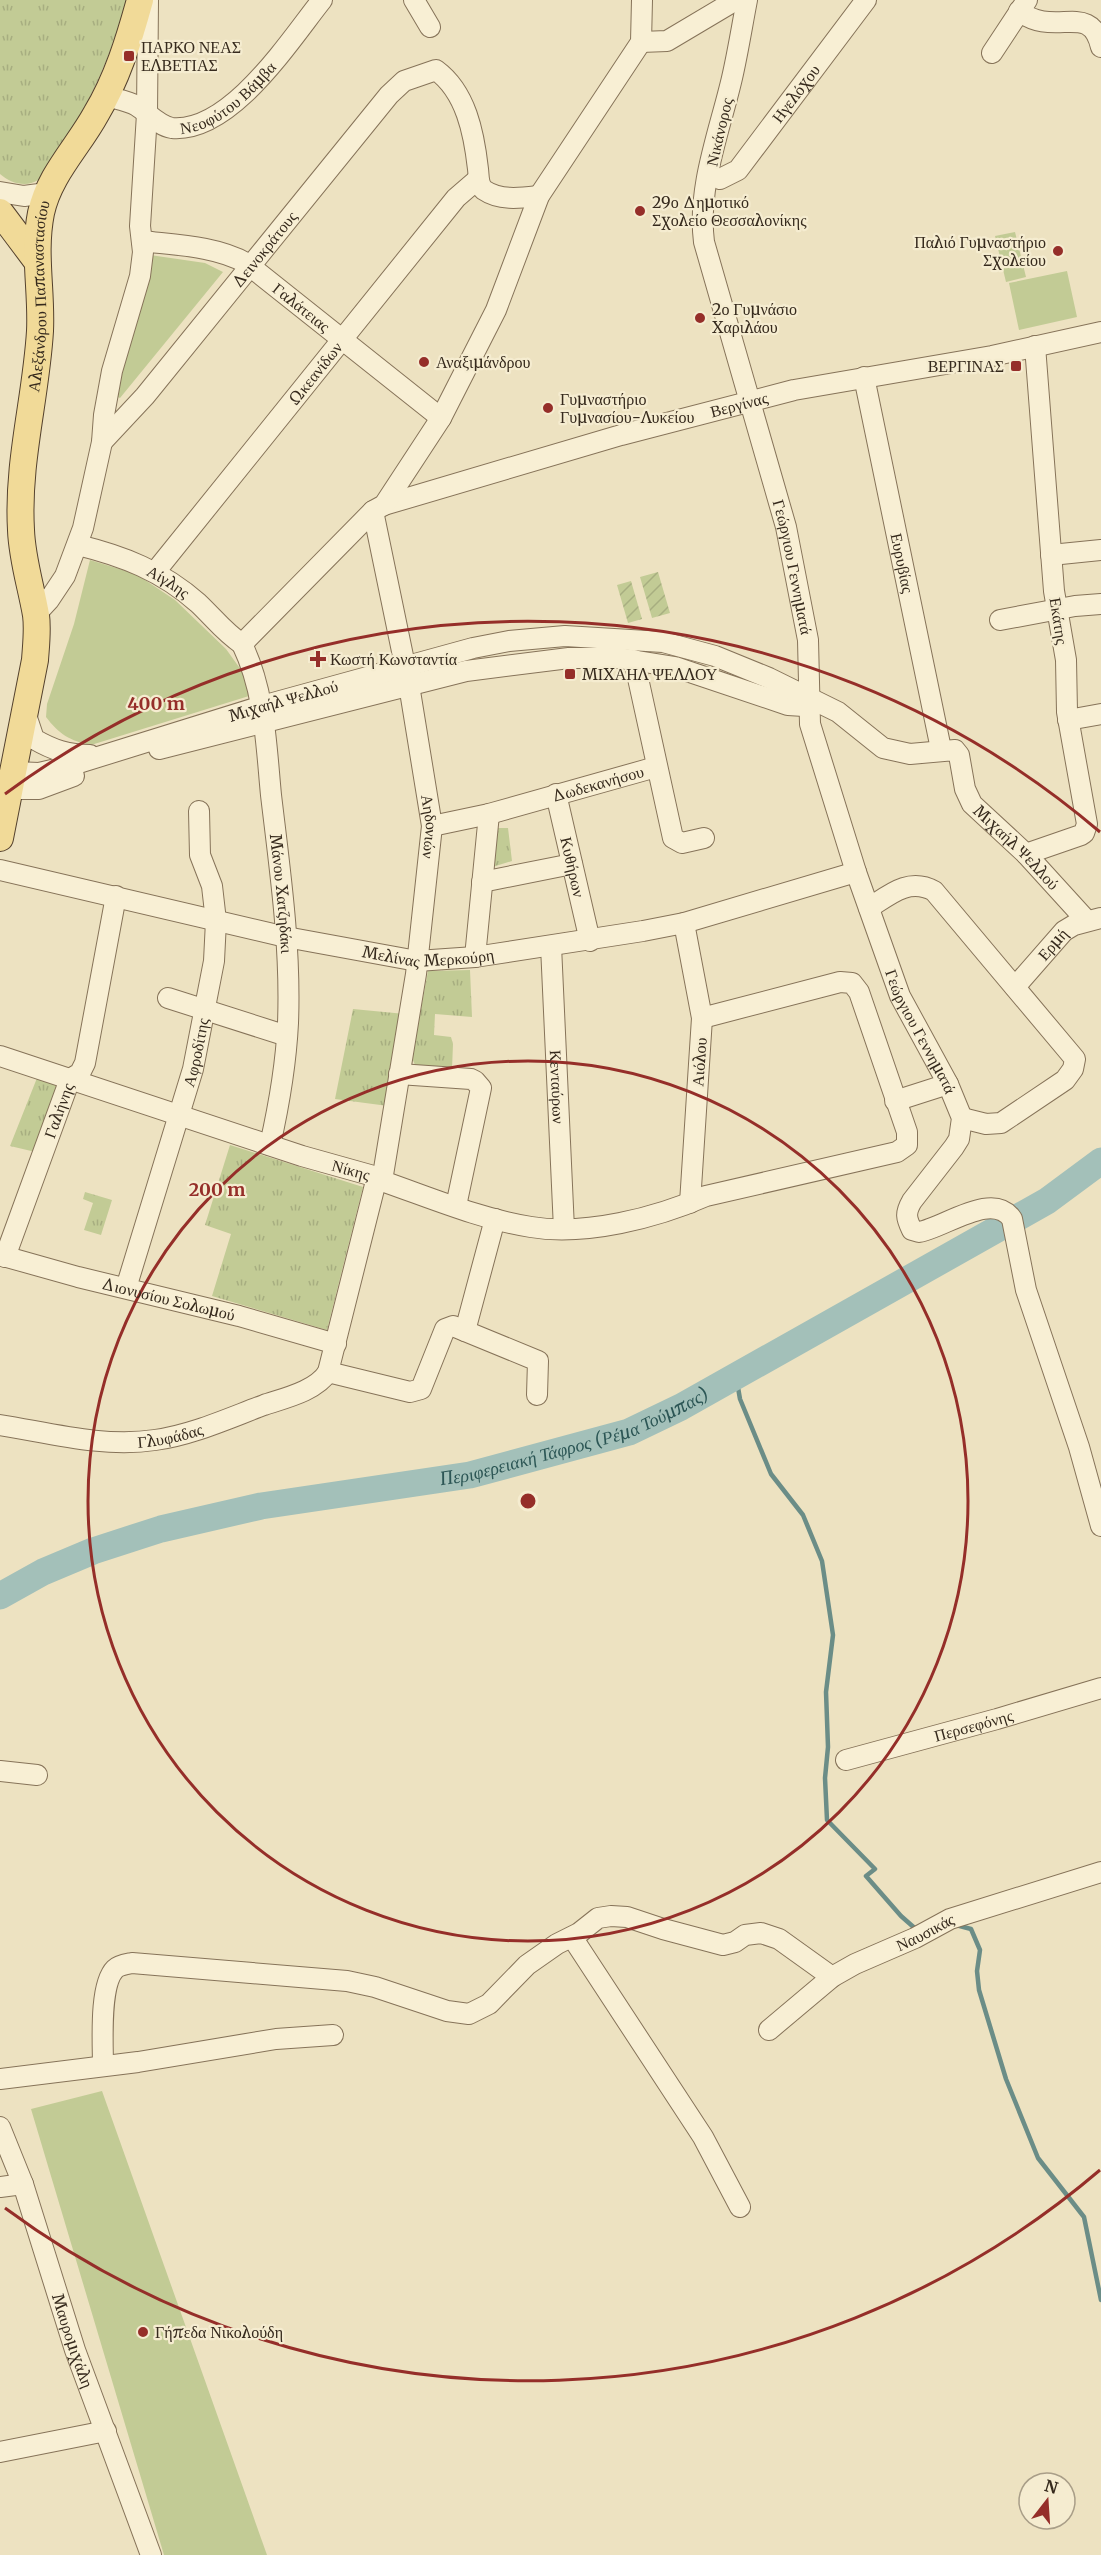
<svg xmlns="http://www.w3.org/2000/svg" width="1101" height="2555" font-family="Merriweather,serif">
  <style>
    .grass { fill: url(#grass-tufts) }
    .park { fill: #c2cb95 }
    .garden { fill: url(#garden-furrows) }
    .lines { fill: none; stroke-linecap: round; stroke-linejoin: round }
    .stream { stroke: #6b8d87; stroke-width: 4.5 }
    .river { stroke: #a3c0b9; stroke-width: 27 }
    .minor-casing { stroke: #867359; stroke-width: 22 }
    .major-casing { stroke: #54412d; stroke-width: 28 }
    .minor { stroke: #f8efd4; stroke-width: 20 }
    .major { stroke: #f1da98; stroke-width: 26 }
    .ring { fill: none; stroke: #952e29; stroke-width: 3 }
    .poi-dot { fill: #952e29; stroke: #f5ecd0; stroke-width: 2 }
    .labels { text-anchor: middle; stroke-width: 4.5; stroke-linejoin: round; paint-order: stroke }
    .poi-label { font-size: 16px; fill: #362a1d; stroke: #f5ecd0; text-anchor: start }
    .street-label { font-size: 16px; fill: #362a1d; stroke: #f5ecd0 }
    .water-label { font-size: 18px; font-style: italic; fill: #2c5655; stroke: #f5ecd0 }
    .centre { fill: #952e29; stroke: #f5ecd0; stroke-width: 3 }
    .ring-label { font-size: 18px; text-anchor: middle; font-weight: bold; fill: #952e29; stroke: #f5ecd0; stroke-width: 4.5; stroke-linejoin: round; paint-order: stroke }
  </style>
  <defs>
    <pattern id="grass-tufts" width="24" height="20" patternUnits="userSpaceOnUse" patternTransform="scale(1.5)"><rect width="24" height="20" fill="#c2cb95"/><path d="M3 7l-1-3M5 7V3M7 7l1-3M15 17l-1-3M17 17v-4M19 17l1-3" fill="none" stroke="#a7ae80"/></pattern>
    <pattern id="garden-furrows" width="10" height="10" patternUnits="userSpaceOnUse" patternTransform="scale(1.5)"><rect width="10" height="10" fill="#c2cb95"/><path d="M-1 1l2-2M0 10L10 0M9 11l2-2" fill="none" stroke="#a7ae80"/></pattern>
  </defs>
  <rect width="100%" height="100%" fill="#ede2c1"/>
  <!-- grass -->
  <path class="grass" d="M 0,0 L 126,0 C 110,59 92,99 59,150 C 53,159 47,174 38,180 C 26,188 10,183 0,174 Z
    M 490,828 L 508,828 L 512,861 L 486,869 Z
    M 470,970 L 472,1017 L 435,1014 L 434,1035 L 451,1037 L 453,1044 L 452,1069 L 415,1065 L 412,1058 L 428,971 Z
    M 353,1009 L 405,1014 L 388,1106 L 335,1099 Z
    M 37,1078 L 63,1088 L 44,1154 L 10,1146 Z
    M 230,1145 L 363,1187 L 327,1330 L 212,1296 L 231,1234 L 205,1225 Z
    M 85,1192 L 112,1200 L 101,1235 L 84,1230 L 93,1203 L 83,1199 Z"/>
  <!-- park -->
  <path class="park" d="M 1015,232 L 1026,277 L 1006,282 L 995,236 Z
    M 150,255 L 205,263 L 223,272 L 120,398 L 113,395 Z
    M 1067,271 L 1077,317 L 1019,330 L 1009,283 Z
    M 90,560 L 136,574 L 175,600 L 226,649 L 244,674 L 250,693 L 249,696 L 91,745 C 70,741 59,734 46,717 L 47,704 L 74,624 Z
    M 102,2091 L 267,2555 L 164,2555 L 31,2109 Z"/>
  <!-- garden -->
  <path class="garden" d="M 658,572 L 670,613 L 652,618 L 640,577 Z
    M 631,581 L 642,619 L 628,623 L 617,585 Z"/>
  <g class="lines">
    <!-- stream -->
    <path class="stream" d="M 736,1376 L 740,1399 L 771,1474 L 803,1515 L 822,1561 L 833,1635 L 826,1692 L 828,1747 L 825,1778 L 827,1820 L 875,1869 L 866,1876 L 901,1916 L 918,1931
      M 956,1925 L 971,1929 L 980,1950 L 977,1971 L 979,1990 L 1006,2079 L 1038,2158 L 1084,2217 L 1101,2300"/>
    <!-- river -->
    <path class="river" id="s1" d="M 0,1596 L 43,1572 L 93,1551 L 161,1529 L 261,1506 L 470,1475 L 629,1432 L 681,1407 L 1047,1201 L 1101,1161"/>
    <defs>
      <g id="minor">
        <path d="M 414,0 L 430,27"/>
        <path id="s2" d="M 747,0 C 742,26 738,52 732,78 C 720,130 697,187 704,242 L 786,527 L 808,640 L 810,724 L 856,872 L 900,996 L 948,1084 L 962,1118 L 959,1139 L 954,1147 L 912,1201 C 905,1213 906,1218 912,1230 L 919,1232 C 944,1228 993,1190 1012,1219 L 1026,1290 L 1079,1447 L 1101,1526"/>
        <path d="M 1019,11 C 1055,39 1090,0 1101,47"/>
        <path d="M 641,42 L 667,41 L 736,0"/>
        <path d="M 992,53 L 1027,0"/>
        <path id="s3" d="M 106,96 C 116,99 128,101 137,106 C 148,113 159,126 172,128 C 231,133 290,40 322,0"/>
        <path id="s4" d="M 720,179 L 738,170 L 866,0"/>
        <path d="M 0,192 L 24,196 L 47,193"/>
        <path id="s5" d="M 142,241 C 175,245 216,246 246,263 L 441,418"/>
        <path id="s6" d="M 864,377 L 941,749"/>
        <path id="s7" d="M 102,442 L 145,396 L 389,95 L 404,81 L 436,70 C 466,92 474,133 478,169 C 479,177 478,185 484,190 C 500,201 521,198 539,196"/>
        <path id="s8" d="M 384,505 L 621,435 L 794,390 L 992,356 L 1101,332"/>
        <path id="s9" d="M 373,511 L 409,685 L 432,826 L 416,974 L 382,1181"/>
        <path id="s10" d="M 78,545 C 123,556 162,571 198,603 C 213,617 225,633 242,644"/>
        <path d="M 1051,555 L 1101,550"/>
        <path id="s11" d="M 155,572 L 456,198 L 478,179"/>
        <path d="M 36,614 L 49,600 L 65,576 L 83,528 L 102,442 L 104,415 L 112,371 L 140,276 L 143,252 L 140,226 L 147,114 L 148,0"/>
        <path d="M 1000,620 L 1075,606 L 1101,604"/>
        <path d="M 242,644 L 373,511 L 384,505 L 441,418 L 496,310 L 539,196 L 641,42 L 642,0"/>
        <path id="s12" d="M 242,644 C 265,692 266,743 271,795 C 280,871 291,947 288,1023 C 286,1064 279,1105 270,1145"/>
        <path d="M 634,660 L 673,838 L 682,843 L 704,838"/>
        <path d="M 25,712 L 34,739 C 53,750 68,755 90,755"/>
        <path d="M 1068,720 L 1101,714"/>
        <path d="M 159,749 L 466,671 L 569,658 L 619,658 L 675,667 L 788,705 L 804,706 L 811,700"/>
        <path id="s13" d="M 14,772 L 39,773 L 69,766 L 262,706 L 473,648 L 509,641 L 565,636 L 663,642 L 715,656 L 769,678 L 838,712 L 883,748 L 910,754 L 955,750 L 959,755 L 965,789 L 972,804 L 1026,854 L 1087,921"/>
        <path d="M 11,789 L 39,789 L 74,776"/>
        <path id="s14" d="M 556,794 L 590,941"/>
        <path id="s15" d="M 432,826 L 489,814 L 656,767"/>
        <path d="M 1026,854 L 1081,835 L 1084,833 L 1087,824 L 1067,712 L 1066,660 L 1054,591 L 1035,346"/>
        <path id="s16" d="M 0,870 L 286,937 L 417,961 L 475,957 L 643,931 L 684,923 L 856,872"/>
        <path d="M 482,882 L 572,864"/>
        <path d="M 869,908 C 889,895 909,877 934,891 L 1075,1059 L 1073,1069 L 1065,1080 L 1001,1123 L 986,1124 L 962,1118"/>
        <path d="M 684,923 L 702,1018 L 690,1203"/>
        <path id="s17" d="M 551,946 L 564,1229"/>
        <path d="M 475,957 L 489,814"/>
        <path id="s18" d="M 1015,987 L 1064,931 L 1074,925 L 1101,918"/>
        <path d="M 168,998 L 287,1036"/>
        <path id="s19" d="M 0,1056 L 302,1156 L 377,1177 L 382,1181 C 431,1198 480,1219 531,1227 C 585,1236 656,1218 706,1196 L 897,1152 L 907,1145 L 907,1132 L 859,992 L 852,983 L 840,982 L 702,1018"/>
        <path d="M 399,1074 L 471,1079 L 475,1081 L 481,1088 L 456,1206"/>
        <path d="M 895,1101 L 948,1084"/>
        <path d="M 377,1177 L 328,1372 L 410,1392 L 421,1389 L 445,1329 L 453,1326 L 465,1331 L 495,1219"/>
        <path id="s20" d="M 0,1255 L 78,1277 L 239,1316 L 336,1344"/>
        <path id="s21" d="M 5,1257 L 70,1079 L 80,1073 L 85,1063 L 116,896"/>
        <path id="s22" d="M 126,1288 L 193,1069 L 214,961 L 216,921 L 212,886 L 200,855 L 199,811"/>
        <path d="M 465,1331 L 538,1361 L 537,1395"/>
        <path id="s23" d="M 0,1425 C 50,1433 104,1448 155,1440 C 192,1435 229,1418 264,1405 C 285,1398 316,1391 328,1372"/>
        <path id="s24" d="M 846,1760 L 997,1719 L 1101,1688"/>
        <path d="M 0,1771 L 37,1775"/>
        <path d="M 572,1937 L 703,2137 L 740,2207"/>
        <path id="s25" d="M 769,2030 L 832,1977 L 855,1964 L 915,1938 L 950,1919 L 1101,1872"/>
        <path d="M 103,2066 C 103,2044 99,1985 115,1969 C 119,1965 127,1964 132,1963 L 347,1981 L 375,1987 L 447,2011 L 469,2014 L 489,2004 L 527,1965 L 557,1944 L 579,1933 L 598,1918 L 611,1916 L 627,1917 L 663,1929 L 723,1945 L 735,1942 L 745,1935 L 761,1933 L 779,1939 L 832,1977"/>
        <path d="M 0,2079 L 138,2062 L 276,2039 L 333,2035"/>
        <path id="s26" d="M 0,2127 L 23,2184 L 75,2350 L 151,2555"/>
        <path d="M 0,2187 L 23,2184"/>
        <path d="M 0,2452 L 106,2431"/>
      </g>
      <g id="major">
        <path d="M 0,212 L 36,260"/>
        <path id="s27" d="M 0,838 L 35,660 C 36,645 38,630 36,615 C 31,586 22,559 21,530 C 17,462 36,398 40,331 C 42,291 33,253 41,213 C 49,175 78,147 96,114 C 117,79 129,40 140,0"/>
      </g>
    </defs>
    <!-- minor casing -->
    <use href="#minor" class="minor-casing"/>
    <!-- major casing -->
    <use href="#major" class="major-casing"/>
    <!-- minor -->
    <use href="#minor" class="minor"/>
    <!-- major -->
    <use href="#major" class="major"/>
  </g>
  <!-- distance rings -->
  <g class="ring">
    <circle cx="528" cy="1501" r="440"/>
    <path d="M1100 2170A880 880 0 0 1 5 2208M5 794A880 880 0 0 1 1100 832"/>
  </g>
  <!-- markers -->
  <g class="poi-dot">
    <rect x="123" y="50" width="12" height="12" rx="3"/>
    <circle cx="640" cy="211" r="6"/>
    <circle cx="1058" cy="251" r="6"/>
    <circle cx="700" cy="318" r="6"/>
    <circle cx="424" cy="362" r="6"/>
    <rect x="1010" y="360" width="12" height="12" rx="3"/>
    <circle cx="548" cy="408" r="6"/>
    <path d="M315 650h6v6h6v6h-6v6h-6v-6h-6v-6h6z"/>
    <rect x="564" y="668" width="12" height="12" rx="3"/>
    <circle cx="143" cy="2332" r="6"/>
  </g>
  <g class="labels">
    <!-- poi labels -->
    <g class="poi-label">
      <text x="141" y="53">ΠΑΡΚΟ ΝΕΑΣ<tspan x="141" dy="18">ΕΛΒΕΤΙΑΣ</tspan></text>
      <text x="652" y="208">29ο Δημοτικό<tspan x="652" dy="18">Σχολείο Θεσσαλονίκης</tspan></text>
      <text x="1046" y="248" text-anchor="end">Παλιό Γυμναστήριο<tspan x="1046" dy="18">Σχολείου</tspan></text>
      <text x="712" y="315">2ο Γυμνάσιο<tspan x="712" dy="18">Χαριλάου</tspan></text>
      <text x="436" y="368">Αναξιμάνδρου</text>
      <text x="1004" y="372" text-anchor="end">ΒΕΡΓΙΝΑΣ</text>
      <text x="560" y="405">Γυμναστήριο<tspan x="560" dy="18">Γυμνασίου-Λυκείου</tspan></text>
      <text x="330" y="665">Κωστή Κωνσταντία</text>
      <text x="582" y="680">ΜΙΧΑΗΛ ΨΕΛΛΟΥ</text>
      <text x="155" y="2338">Γήπεδα Νικολούδη</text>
    </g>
    <!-- street labels -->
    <g class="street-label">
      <text dy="6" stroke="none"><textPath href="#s3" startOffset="140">Νεοφύτου Βάμβα</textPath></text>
      <text dy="6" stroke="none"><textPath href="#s4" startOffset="116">Ηγελόχου</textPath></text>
      <text transform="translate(719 132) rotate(-77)" y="6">Νικάνορος</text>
      <text dy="6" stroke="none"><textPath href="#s7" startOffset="252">Δεινοκράτους</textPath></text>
      <text dy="6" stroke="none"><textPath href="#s27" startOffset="548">Αλεξάνδρου Παπαναστασίου</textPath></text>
      <text dy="6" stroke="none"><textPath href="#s5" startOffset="178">Γαλάτειας</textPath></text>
      <text dy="6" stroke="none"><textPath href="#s11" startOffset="255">Ωκεανίδων</textPath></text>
      <text dy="6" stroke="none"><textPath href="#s8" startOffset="369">Βεργίνας</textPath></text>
      <text dy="6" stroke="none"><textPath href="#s6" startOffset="190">Ευρυβίας</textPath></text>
      <text dy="6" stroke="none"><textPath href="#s2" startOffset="584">Γεώργιου Γεννηματά</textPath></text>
      <text dy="6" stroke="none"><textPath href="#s10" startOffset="98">Αίγλης</textPath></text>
      <text transform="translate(1059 621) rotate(81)" y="6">Εκάτης</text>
      <text dy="6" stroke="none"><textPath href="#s13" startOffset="280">Μιχαήλ Ψελλού</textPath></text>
      <text dy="6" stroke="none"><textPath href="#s15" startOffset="171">Δωδεκανήσου</textPath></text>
      <text dy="6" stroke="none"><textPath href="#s9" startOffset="321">Αηδονιών</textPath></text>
      <text dy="6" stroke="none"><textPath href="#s13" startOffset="1107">Μιχαήλ Ψελλού</textPath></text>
      <text dy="6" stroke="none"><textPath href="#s14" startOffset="75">Κυθήρων</textPath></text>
      <text dy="6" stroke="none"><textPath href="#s12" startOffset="254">Μάνου Χατζηδάκι</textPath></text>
      <text dy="6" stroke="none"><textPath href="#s18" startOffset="57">Ερμή</textPath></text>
      <text dy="6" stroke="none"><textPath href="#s16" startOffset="438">Μελίνας Μερκούρη</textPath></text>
      <text dy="6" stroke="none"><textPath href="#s2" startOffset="1070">Γεώργιου Γεννηματά</textPath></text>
      <text dy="6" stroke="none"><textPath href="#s22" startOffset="246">Αφροδίτης</textPath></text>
      <text transform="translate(699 1062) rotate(-86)" y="6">Αιόλου</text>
      <text dy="6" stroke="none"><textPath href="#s17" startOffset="141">Κενταύρων</textPath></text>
      <text dy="6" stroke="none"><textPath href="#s21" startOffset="156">Γαλήνης</textPath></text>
      <text dy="6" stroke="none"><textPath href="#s19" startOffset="369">Νίκης</textPath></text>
      <text dy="6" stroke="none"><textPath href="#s20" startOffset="174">Διονυσίου Σολωμού</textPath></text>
      <text dy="6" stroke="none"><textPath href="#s23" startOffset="172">Γλυφάδας</textPath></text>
      <text dy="6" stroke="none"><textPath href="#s24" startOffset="132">Περσεφόνης</textPath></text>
      <text dy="6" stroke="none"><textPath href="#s25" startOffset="186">Ναυσικάς</textPath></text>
      <text dy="6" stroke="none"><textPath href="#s26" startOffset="226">Μαυρομιχάλη</textPath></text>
    </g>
    <!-- water labels -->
    <g class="water-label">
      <text dy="6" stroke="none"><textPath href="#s1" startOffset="600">Περιφερειακή Τάφρος (Ρέμα Τούμπας)</textPath></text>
    </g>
  </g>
  <circle cx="528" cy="1501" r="9" class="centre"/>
  <g class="ring-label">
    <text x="156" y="710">400 m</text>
    <text x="217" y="1196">200 m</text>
  </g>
  <!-- north arrow -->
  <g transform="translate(1047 2501) rotate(17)"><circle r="28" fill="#f5ecd0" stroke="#a99e88" stroke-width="1.5"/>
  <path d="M0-4.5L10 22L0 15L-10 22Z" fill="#952e29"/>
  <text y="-9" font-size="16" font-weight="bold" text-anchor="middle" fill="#362a1d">N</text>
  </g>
</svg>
